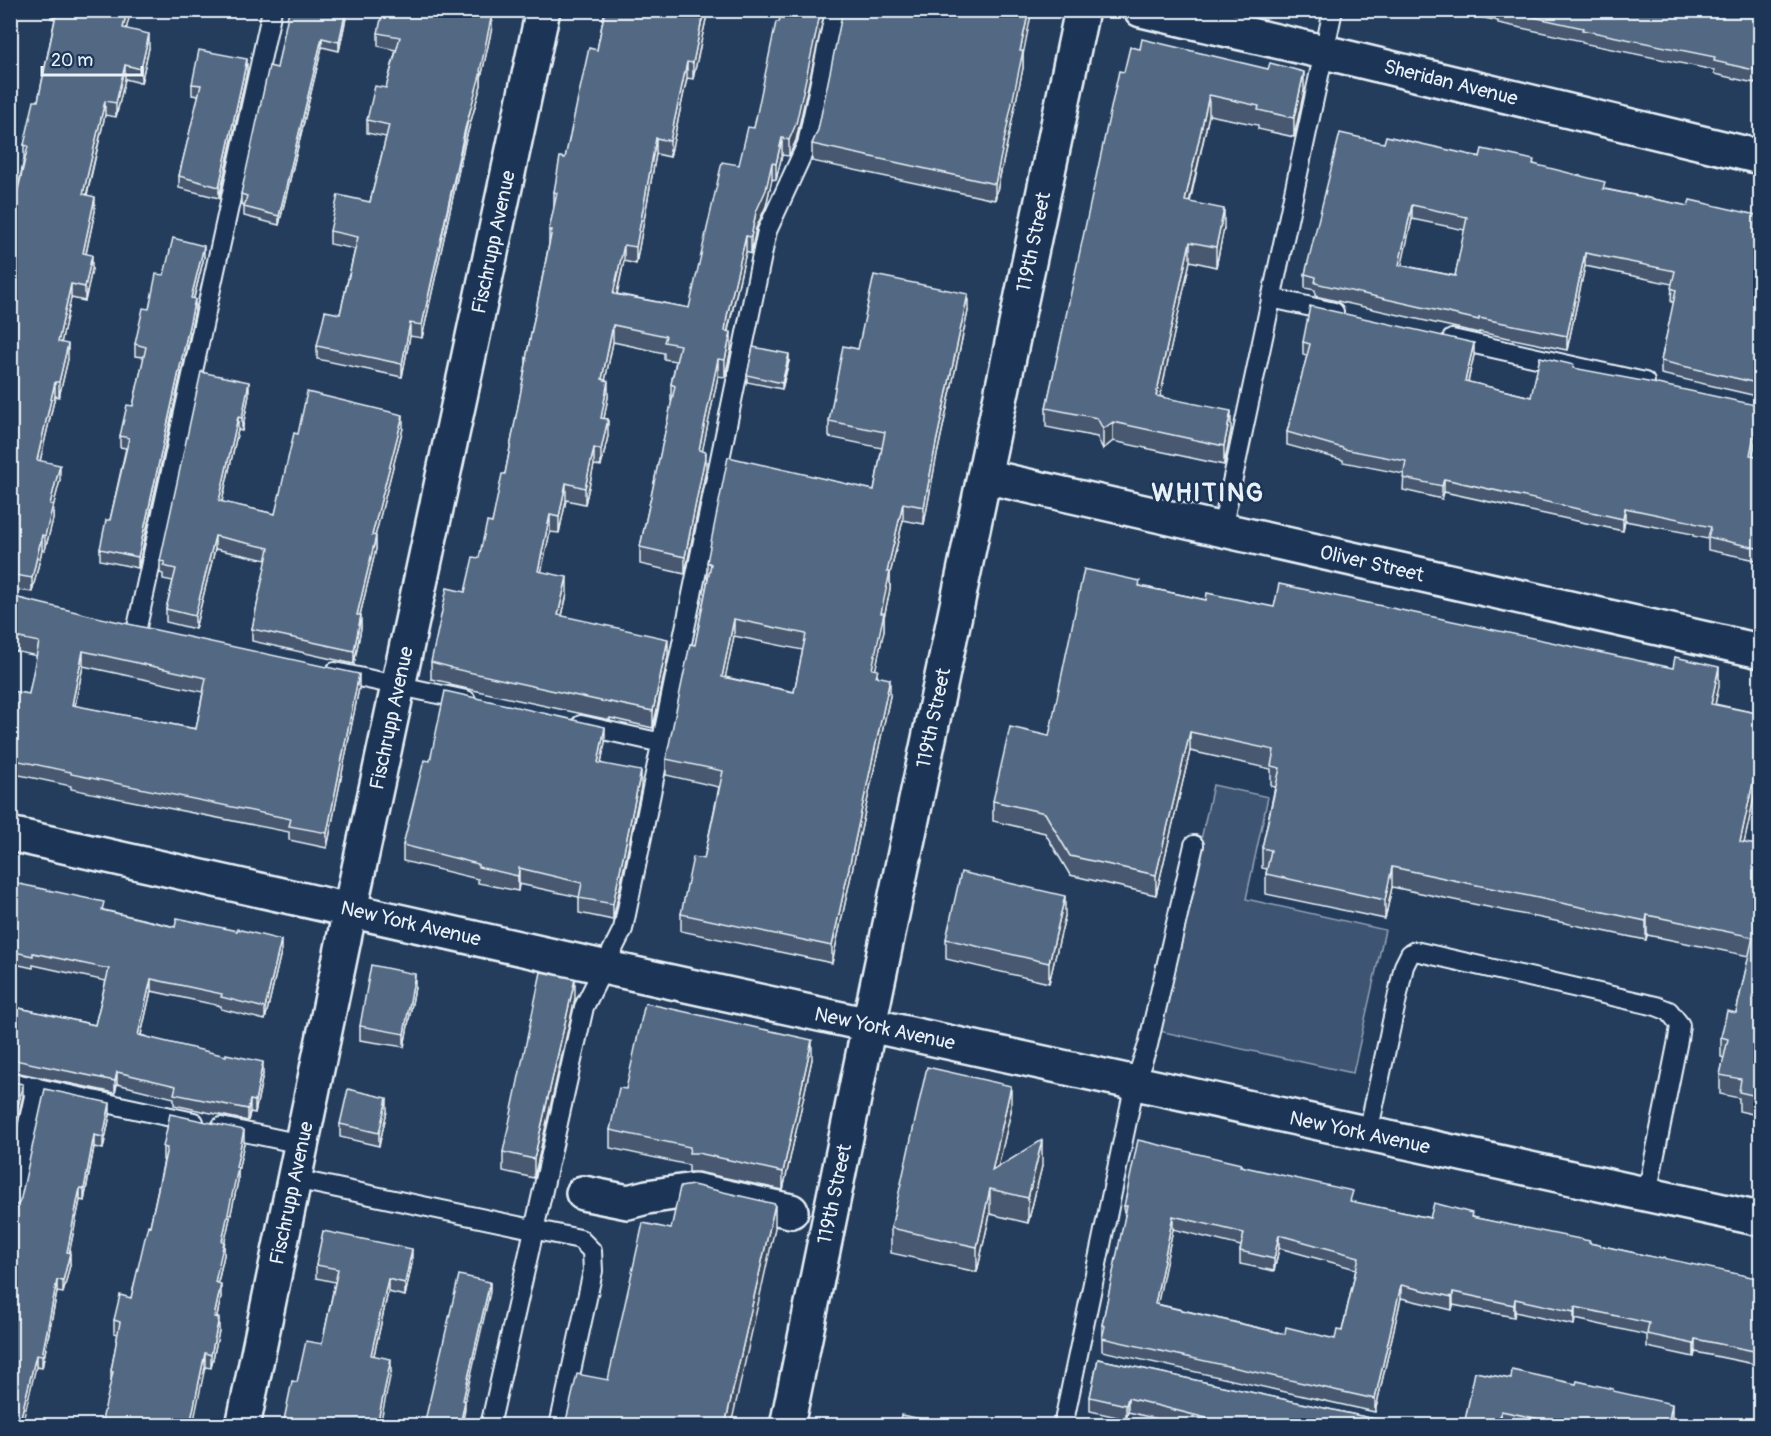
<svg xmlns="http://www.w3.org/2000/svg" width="1771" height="1436" font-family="Pangolin,sans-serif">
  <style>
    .green { fill: #3e5472; stroke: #93a2b5; stroke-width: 1.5 }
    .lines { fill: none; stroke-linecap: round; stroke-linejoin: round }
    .lane-casing { stroke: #e8f1f8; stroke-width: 22 }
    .street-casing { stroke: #e8f1f8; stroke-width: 38 }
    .secondary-casing { stroke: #e8f1f8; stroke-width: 38 }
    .lane { stroke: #1d3557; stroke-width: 18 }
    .street { stroke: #1d3557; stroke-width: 33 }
    .secondary { stroke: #1d3557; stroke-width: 33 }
    .wall { fill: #475970; stroke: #e8f1f8; stroke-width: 1.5; fill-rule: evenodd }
    .shaded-wall { fill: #3a485b; stroke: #e8f1f8; stroke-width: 1.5 }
    .building { fill: #536782; stroke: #e8f1f8; stroke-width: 1.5; fill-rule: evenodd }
    .labels { text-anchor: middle; stroke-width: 5; stroke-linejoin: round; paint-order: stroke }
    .street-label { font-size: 20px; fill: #e8f1f8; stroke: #1d3557 }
    .district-label { font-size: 26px; font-weight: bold; letter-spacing: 1.5px; fill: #e8f1f8; stroke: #1d3557 }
  </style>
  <rect width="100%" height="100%" fill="#253d5d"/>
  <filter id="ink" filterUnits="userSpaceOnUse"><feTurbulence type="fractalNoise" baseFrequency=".0167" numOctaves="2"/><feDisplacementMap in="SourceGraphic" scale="12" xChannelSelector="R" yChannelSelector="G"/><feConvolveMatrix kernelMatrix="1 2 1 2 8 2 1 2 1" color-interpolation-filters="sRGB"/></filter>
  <g filter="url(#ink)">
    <!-- green -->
    <path class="green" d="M 1213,785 L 1268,797 L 1246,899 L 1385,930 L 1353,1073 L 1159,1031 Z"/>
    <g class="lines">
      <defs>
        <path id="lane" d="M 1271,298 L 1334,312
          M 1452,339 L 1645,382
          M 1222,529 L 1333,10
          M 137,627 L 272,10
          M 335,672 L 466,700
          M 581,725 L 662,743
          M 10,1082 L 194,1122
          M 221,1127 L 301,1144
          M 1368,1133 L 1404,966 L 1410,954 L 1415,951 L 1656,1006 L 1669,1011 L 1680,1025 L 1678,1040 L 1647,1194
          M 294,1179 L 580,1239 L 592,1251 L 593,1271 L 559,1426
          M 10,1208 L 36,1087
          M 490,1426 L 584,1007 L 623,929 L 767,231 L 807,144 L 835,10
          M 1063,1426 L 1135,1083 L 1148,1045 L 1194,845"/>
        <path id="street" d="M 1141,10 L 1324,52 L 1760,157
          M 984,476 L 1760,651
          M 583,1193 L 628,1202 L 647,1197 L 694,1190 L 791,1211
          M 243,1426 L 350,910 L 543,10"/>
        <path id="secondary" d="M 10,834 L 603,967 L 1760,1219
          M 787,1426 L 877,986 L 1082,10"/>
      </defs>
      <!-- lane casing -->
      <use href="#lane" class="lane-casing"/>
      <!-- street casing -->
      <use href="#street" class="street-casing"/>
      <!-- secondary casing -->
      <use href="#secondary" class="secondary-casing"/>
      <!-- lane -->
      <use href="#lane" class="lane"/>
      <!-- street -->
      <use href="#street" class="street"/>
      <!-- secondary -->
      <use href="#secondary" class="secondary"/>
    </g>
    <!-- wall -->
    <path class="wall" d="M 51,10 L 131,10 L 126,29 L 149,48 L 141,83 L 125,79 L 116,117 L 105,115 L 87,195 L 95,211 L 86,254 L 92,269 L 85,301 L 71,298 L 61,343 L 68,359 L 59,397 L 55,396 L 40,461 L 60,480 L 53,507 L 53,519 L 45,550 L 42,550 L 32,592 L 10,589 L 10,225 L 24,159 L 24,145 L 38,101 L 55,19 L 51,18 Z
      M 346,10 L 346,18 L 339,51 L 322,47 L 279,225 L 244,216 L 244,205 L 241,204 L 241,194 L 277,68 Z
      M 605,10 L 708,10 L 693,79 L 687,78 L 670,157 L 656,154 L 636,264 L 624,261 L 617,294 L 689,308 L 739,165 L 754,128 L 782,10 L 825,10 L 796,140 L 789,156 L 782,155 L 776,180 L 772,179 L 766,206 L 756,228 L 751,254 L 746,252 L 728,331 L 731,349 L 725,377 L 718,376 L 702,451 L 706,469 L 685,574 L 640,564 L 640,547 L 672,401 L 671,401 L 671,384 L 676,361 L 664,359 L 664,353 L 613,342 L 605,380 L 608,397 L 604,418 L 608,436 L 601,466 L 594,465 L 585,504 L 566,500 L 559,533 L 550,532 L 541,571 L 567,594 L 562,616 L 668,656 L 653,728 L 610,718 L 610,720 L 450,685 L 450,683 L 431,679 L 431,662 L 465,592 L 479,558 L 492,523 L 505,474 L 526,366 L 526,359 L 549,244 L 549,230 L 554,209 L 554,192 L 565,158 L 597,50 Z
      M 1450,10 L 1761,10 L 1761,83 L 1754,82 L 1754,83 L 1714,74 L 1714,70 L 1582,43 L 1582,41 L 1498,23 L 1498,21 Z
      M 485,12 L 492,27 L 481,78 L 481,85 L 465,142 L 422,338 L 410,336 L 402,377 L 317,359 L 317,346 L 340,314 L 355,249 L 330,244 L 330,231 L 370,202 L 386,137 L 367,133 L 367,120 L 386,88 L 396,50 L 378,46 L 378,33 Z
      M 1140,49 L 1304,91 L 1294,137 L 1258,129 L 1258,125 L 1209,115 L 1190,202 L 1224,228 L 1216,267 L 1190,261 L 1160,396 L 1231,430 L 1224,465 L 1113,441 L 1103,449 L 1097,437 L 1046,427 L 1046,408 L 1124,72 Z
      M 1023,55 L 1023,68 L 995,200 L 812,161 L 812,144 L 818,130 Z
      M 247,71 L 219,198 L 179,188 L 179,176 L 199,96 L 192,95 L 192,84 Z
      M 1384,143 L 1534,164 L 1605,189 L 1688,206 L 1761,216 L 1761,397 L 1661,374 L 1661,361 L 1674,302 L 1671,302 L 1672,284 L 1585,266 L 1567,350 L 1479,332 L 1479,333 L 1315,296 L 1315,290 L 1305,288 L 1305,274 ZM 1412,219 L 1465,230 L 1455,276 L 1401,265 Z
      M 204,257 L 194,298 L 195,310 L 138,568 L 100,560 L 100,549 L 110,520 L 126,448 L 120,447 L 120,436 L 133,406 L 144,357 L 135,356 L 135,344 L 164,275 Z
      M 968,311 L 936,459 L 924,524 L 903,520 L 890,574 L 890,589 L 884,617 L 884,630 L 875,670 L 878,676 L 890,696 L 832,963 L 681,931 L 681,914 L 704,859 L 719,787 L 666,775 L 666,759 L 695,645 L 708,579 L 707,578 L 707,562 L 874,490 L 882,448 L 829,437 L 829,421 L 858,349 ZM 734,636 L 803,650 L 794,692 L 725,677 Z
      M 1303,342 L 1474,355 L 1468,382 L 1531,397 L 1574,368 L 1760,419 L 1752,456 L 1761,457 L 1761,561 L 1708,550 L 1708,539 L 1693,536 L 1693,534 L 1625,521 L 1623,531 L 1444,492 L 1442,499 L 1403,490 L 1404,474 L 1343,462 L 1343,460 L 1287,445 L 1287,432 L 1307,356 L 1303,355 Z
      M 789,361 L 782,389 L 747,382 L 747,375 Z
      M 249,395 L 242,431 L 238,430 L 222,502 L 275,514 L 298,434 L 403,428 L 375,536 L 376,549 L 360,615 L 361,628 L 354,664 L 252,641 L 252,629 L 267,560 L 215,549 L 195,629 L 166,622 L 166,609 L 173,581 L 163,579 L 163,574 L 160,573 L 160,561 Z
      M 1140,586 L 1206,600 L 1274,607 L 1719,686 L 1715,704 L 1761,714 L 1761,765 L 1744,843 L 1761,846 L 1761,1116 L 1739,1111 L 1739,1098 L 1720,1094 L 1720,1075 L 1724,1058 L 1721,1057 L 1721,1037 L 1736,1013 L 1749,956 L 1647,935 L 1646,940 L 1392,887 L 1385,919 L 1266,894 L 1266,874 L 1267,869 L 1262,868 L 1262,848 L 1275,787 L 1271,786 L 1271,769 L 1190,751 L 1156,895 L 1070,875 L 1045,833 L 993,821 L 993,801 L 1049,736 Z
      M 10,596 L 359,688 L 327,848 L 289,840 L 289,832 L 71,789 L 71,786 L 10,773 L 10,691 L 29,694 L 37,656 L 10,650 ZM 83,666 L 203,692 L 196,729 L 75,706 Z
      M 605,742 L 601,763 L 641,787 L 613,920 L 579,913 L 579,897 L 519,884 L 518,891 L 478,883 L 478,879 L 403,861 L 403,845 L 430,761 Z
      M 10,882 L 104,910 L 281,952 L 265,1020 L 221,1009 L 221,1006 L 151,991 L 141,1035 L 263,1074 L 255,1113 L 250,1112 L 248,1121 L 174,1105 L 174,1098 L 117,1084 L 115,1093 L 10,1071 L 10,1006 L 95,1025 L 106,981 L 33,965 L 33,968 L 10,963 Z
      M 1065,916 L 1049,983 L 946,959 L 946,939 Z
      M 415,987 L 404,1047 L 360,1040 L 360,1026 Z
      M 575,998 L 534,1178 L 503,1171 L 503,1152 Z
      M 812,1059 L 783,1190 L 698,1172 L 689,1172 L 689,1165 L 610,1148 L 610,1130 L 626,1089 Z
      M 387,1111 L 379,1146 L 340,1137 L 340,1124 Z
      M 1011,1111 L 998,1167 L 1042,1166 L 1028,1223 L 990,1214 L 977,1272 L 891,1253 L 891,1228 Z
      M 110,1115 L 103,1149 L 94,1147 L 84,1201 L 80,1200 L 69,1253 L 70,1265 L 63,1293 L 57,1292 L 42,1368 L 36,1367 L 14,1207 L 19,1203 Z
      M 244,1143 L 238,1171 L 238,1181 L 224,1245 L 224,1255 L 218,1283 L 221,1297 L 217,1317 L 219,1331 L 211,1368 L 205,1367 L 111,1381 L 111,1371 L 118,1334 L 114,1333 L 114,1320 L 131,1298 L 150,1226 L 164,1160 L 163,1160 L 163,1147 Z
      M 1241,1166 L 1353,1202 L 1430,1218 L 1472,1217 L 1662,1259 L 1761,1279 L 1761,1359 L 1755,1358 L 1754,1364 L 1695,1352 L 1694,1357 L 1647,1347 L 1647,1335 L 1575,1319 L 1574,1325 L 1515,1312 L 1514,1317 L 1453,1305 L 1452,1310 L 1401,1298 L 1375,1412 L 1102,1351 L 1102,1325 L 1125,1219 L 1124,1206 ZM 1173,1229 L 1241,1246 L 1240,1251 L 1240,1264 L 1274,1271 L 1279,1248 L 1356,1269 L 1342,1331 L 1335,1339 L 1285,1334 L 1157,1304 Z
      M 412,1263 L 405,1296 L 388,1292 L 374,1355 L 391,1372 L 297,1382 L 322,1344 L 335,1282 L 316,1278 L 316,1265 Z
      M 1098,1359 L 1402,1425 L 1181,1425 L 1128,1412 L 1126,1419 L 1090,1411 L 1090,1397 Z
      M 1511,1379 L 1613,1391 L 1672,1418 L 1671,1425 L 1464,1425 Z"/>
    <!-- shaded-wall -->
    <path class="shaded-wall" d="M 127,10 L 131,10 L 123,42 L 123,28 Z
      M 346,10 L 346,18 L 339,51 L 339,42 Z
      M 704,10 L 708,10 L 693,79 L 693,63 Z
      M 821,10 L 825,10 L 796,140 L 789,156 L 789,140 Z
      M 1029,10 L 1032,10 L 1023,55 L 1023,68 L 995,200 L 995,184 L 1020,51 Z
      M 492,14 L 492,27 L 481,78 L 481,85 L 465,142 L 422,338 L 422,325 Z
      M 149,34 L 149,48 L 141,83 L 141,69 Z
      M 322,38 L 322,47 L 279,225 L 279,216 Z
      M 247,59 L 247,71 L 219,198 L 219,187 Z
      M 687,62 L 687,78 L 670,157 L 670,141 Z
      M 125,65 L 125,79 L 116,117 L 116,103 Z
      M 1304,72 L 1304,91 L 1294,137 L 1294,118 Z
      M 1209,95 L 1209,115 L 1185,220 L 1185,201 Z
      M 105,101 L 105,115 L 83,209 L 83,194 Z
      M 656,138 L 656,154 L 636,264 L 636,247 Z
      M 782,138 L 782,155 L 776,180 L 776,164 Z
      M 772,163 L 772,179 L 766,206 L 756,228 L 751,254 L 751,237 L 756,212 Z
      M 95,197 L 95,211 L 83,267 L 83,253 Z
      M 1412,205 L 1412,219 L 1399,278 L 1399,265 Z
      M 1224,209 L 1224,228 L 1216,267 L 1216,247 Z
      M 746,236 L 746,252 L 727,333 L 725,331 L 727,316 Z
      M 1190,242 L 1190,261 L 1156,415 L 1156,396 Z
      M 624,245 L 624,261 L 613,310 L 613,294 Z
      M 204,246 L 204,257 L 191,309 L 191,298 Z
      M 1585,253 L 1585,266 L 1567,350 L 1567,336 Z
      M 92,255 L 92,269 L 85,301 L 85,287 Z
      M 71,284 L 71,298 L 58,357 L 58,342 Z
      M 968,294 L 968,311 L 936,459 L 924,524 L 924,507 L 936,443 Z
      M 195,299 L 195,310 L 138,568 L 138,557 Z
      M 410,323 L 410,336 L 402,377 L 402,364 Z
      M 613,325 L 613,342 L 602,396 L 602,379 Z
      M 731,332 L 731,349 L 725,377 L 725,360 Z
      M 1474,343 L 1474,355 L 1465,394 L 1465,381 Z
      M 68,344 L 68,359 L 59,397 L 59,382 Z
      M 789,354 L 789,361 L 782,389 L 782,383 Z
      M 718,359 L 718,376 L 699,467 L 699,450 Z
      M 608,381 L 608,397 L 601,434 L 601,418 Z
      M 55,382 L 55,396 L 37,474 L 37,460 Z
      M 249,382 L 249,395 L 242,431 L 242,418 Z
      M 1760,406 L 1760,419 L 1750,468 L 1750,455 Z
      M 1231,411 L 1231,430 L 1224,465 L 1224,446 Z
      M 403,415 L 403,428 L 372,548 L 372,535 Z
      M 238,417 L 238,430 L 219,514 L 219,501 Z
      M 608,419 L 608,436 L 601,466 L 601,450 Z
      M 1113,422 L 1113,441 L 1103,449 L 1103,429 Z
      M 594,448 L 594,465 L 585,504 L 585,488 Z
      M 706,452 L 706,469 L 685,574 L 685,557 Z
      M 60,465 L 60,480 L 53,507 L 53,519 L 45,550 L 45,536 L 50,504 Z
      M 1444,479 L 1444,492 L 1442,499 L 1442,486 Z
      M 566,483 L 566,500 L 559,533 L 559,517 Z
      M 903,503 L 903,520 L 890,574 L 890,589 L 884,617 L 884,630 L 872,686 L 872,669 L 881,613 L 887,572 Z
      M 1625,508 L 1625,521 L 1623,531 L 1623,519 Z
      M 550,515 L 550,532 L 538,587 L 538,571 Z
      M 42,535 L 42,550 L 32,592 L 32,578 Z
      M 215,536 L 215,549 L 195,629 L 195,616 Z
      M 376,536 L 376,549 L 357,627 L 357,615 Z
      M 567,577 L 567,594 L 558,632 L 558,615 Z
      M 361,615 L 361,628 L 354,664 L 354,651 Z
      M 734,619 L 734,636 L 722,693 L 722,677 Z
      M 668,639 L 668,656 L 653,728 L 653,711 Z
      M 83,651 L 83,666 L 72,720 L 72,705 Z
      M 1719,667 L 1719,686 L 1711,723 L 1711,704 Z
      M 359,674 L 359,688 L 327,848 L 327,833 Z
      M 890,679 L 890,696 L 832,963 L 832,946 Z
      M 605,727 L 605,742 L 598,778 L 598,763 Z
      M 1190,732 L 1190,751 L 1156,895 L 1156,875 Z
      M 1761,746 L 1761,765 L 1740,862 L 1740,842 Z
      M 641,771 L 641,787 L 613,920 L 613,904 Z
      M 1392,867 L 1392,887 L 1385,919 L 1385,900 Z
      M 519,868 L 519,884 L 518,891 L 518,876 Z
      M 1065,896 L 1065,916 L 1049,983 L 1049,963 Z
      M 1647,915 L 1647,935 L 1646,940 L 1646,921 Z
      M 281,940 L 281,952 L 265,1020 L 265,1008 Z
      M 415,974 L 415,987 L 404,1047 L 404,1034 Z
      M 151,979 L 151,991 L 138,1047 L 138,1035 Z
      M 575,979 L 575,998 L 534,1178 L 534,1159 Z
      M 812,1040 L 812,1059 L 783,1190 L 783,1172 Z
      M 263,1062 L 263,1074 L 255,1113 L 255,1101 Z
      M 117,1072 L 117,1084 L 115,1093 L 115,1081 Z
      M 23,1084 L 23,1096 L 10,1152 L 10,1140 Z
      M 1011,1086 L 1011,1111 L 993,1190 L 992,1171 Z
      M 387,1098 L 387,1111 L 379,1146 L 379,1133 Z
      M 250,1100 L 250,1112 L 248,1121 L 248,1109 Z
      M 110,1103 L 110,1115 L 103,1149 L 103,1137 Z
      M 244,1130 L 244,1143 L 238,1171 L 238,1181 L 224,1245 L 224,1255 L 215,1295 L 215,1282 L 236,1167 Z
      M 94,1135 L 94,1147 L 84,1201 L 84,1189 Z
      M 1042,1140 L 1042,1166 L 1028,1223 L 1028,1198 Z
      M 80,1188 L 80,1200 L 67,1264 L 67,1252 Z
      M 990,1189 L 990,1214 L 977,1272 L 977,1247 Z
      M 775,1204 L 775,1228 L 731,1425 L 725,1425 Z
      M 1173,1216 L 1173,1229 L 1155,1317 L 1155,1304 Z
      M 1279,1235 L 1279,1248 L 1274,1271 L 1274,1259 Z
      M 412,1249 L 412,1263 L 405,1296 L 405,1283 Z
      M 70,1253 L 70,1265 L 63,1293 L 63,1281 Z
      M 388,1279 L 388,1292 L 371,1368 L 371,1355 Z
      M 57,1280 L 57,1292 L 42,1368 L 42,1356 Z
      M 490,1282 L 490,1292 L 463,1410 L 463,1400 Z
      M 221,1284 L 221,1297 L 214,1330 L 214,1317 Z
      M 1401,1285 L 1401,1298 L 1375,1412 L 1375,1399 Z
      M 1453,1292 L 1453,1305 L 1452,1310 L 1452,1297 Z
      M 1515,1299 L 1515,1312 L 1514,1317 L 1514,1305 Z
      M 1575,1307 L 1575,1319 L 1574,1325 L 1574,1312 Z
      M 219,1318 L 219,1331 L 211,1368 L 211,1355 Z
      M 1695,1339 L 1695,1352 L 1694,1357 L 1694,1344 Z
      M 1755,1345 L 1755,1358 L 1754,1364 L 1754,1351 Z
      M 205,1353 L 205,1367 L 193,1425 L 190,1425 Z
      M 36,1355 L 36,1367 L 22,1425 L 19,1425 Z
      M 391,1359 L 391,1372 L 380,1425 L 377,1425 Z
      M 1128,1398 L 1128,1412 L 1126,1419 L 1126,1405 Z
      M 465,1401 L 465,1410 L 462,1425 L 460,1425 Z
      M 1672,1404 L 1672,1418 L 1671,1425 L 1668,1425 Z
      M 1501,1411 L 1501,1425 L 1498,1425 Z"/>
    <!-- building -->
    <path class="building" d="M 57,10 L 127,10 L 123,28 L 149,34 L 141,69 L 125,65 L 116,103 L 105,101 L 83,194 L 95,197 L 83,253 L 92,255 L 85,287 L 71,284 L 58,342 L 68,344 L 59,382 L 55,382 L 37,460 L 60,465 L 50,504 L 53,505 L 45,536 L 42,535 L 32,578 L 10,574 L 10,225 L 28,146 L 24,145 L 34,101 L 38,101 Z
      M 289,10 L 346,10 L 339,42 L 322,38 L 279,216 L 244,207 L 247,196 L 241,194 L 269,66 L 277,68 Z
      M 383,10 L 482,10 L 482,12 L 492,14 L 480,71 L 481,72 L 465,129 L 422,325 L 410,323 L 402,364 L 317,346 L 325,311 L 340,314 L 358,237 L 330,231 L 338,195 L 370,202 L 389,125 L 367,120 L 375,86 L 386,88 L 400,37 L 378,33 Z
      M 605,10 L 704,10 L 693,63 L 687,62 L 670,141 L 656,138 L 636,247 L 624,245 L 613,294 L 689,308 L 722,162 L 739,165 L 748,127 L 754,128 L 776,22 L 779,22 L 782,10 L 821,10 L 796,124 L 789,140 L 782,138 L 776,164 L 772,163 L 766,190 L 756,212 L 751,237 L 746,236 L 727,316 L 725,331 L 731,332 L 725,360 L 718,359 L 699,450 L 706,452 L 685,557 L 640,547 L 675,386 L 671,384 L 680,345 L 664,342 L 666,336 L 613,325 L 602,379 L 608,381 L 601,418 L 608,419 L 601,450 L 594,448 L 585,488 L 566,483 L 559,517 L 550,515 L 538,571 L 567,577 L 558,615 L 668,639 L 653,711 L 610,702 L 610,703 L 450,668 L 450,667 L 431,662 L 447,588 L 465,592 L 473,557 L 479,558 L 487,522 L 492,523 L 502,474 L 505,474 L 527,359 L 526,359 L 552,230 L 549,230 L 557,193 L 554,192 L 560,157 L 565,158 L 589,48 L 597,50 Z
      M 843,10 L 1029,10 L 1020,51 L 1023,51 L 995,184 L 812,144 L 818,130 Z
      M 1501,10 L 1761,10 L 1761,70 L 1754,68 L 1754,70 L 1714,61 L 1715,57 L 1582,30 L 1583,28 Z
      M 1142,39 L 1268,69 L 1270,63 L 1304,72 L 1294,118 L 1258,110 L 1259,106 L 1209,95 L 1185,201 L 1224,209 L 1216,247 L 1190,242 L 1156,396 L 1231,411 L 1224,446 L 1113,422 L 1103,429 L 1097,418 L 1046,408 L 1119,71 L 1124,72 L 1130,47 L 1140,49 Z
      M 199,50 L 247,59 L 219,187 L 179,176 L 201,85 L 192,84 Z
      M 1340,133 L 1384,143 L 1386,136 L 1480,157 L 1482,149 L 1534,160 L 1533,164 L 1605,182 L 1603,189 L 1688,206 L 1690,200 L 1761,216 L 1761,384 L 1661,361 L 1676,290 L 1671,288 L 1675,271 L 1585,253 L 1567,336 L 1479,318 L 1479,320 L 1315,283 L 1316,277 L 1305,274 ZM 1412,205 L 1467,217 L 1455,276 L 1399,265 Z
      M 173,238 L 204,246 L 191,298 L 195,299 L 138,557 L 100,549 L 106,520 L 110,520 L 129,438 L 120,436 L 127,405 L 133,406 L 146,347 L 135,344 L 143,308 L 149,309 L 156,274 L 164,275 Z
      M 874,275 L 968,294 L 936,443 L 924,507 L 903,503 L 887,572 L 890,572 L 881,613 L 884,613 L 872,669 L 878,670 L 876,676 L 890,679 L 832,946 L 681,914 L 693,857 L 704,859 L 723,771 L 666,759 L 690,644 L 695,645 L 711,564 L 707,562 L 728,457 L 874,490 L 885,432 L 829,421 L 843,346 L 858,349 ZM 734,619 L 806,634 L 794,692 L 722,677 Z
      M 1310,306 L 1474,343 L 1465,381 L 1531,397 L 1540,357 L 1574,365 L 1573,368 L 1653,383 L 1760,406 L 1750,455 L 1761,457 L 1761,549 L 1708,537 L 1711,527 L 1693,523 L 1693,522 L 1625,508 L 1623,519 L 1444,479 L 1442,486 L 1403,478 L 1406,461 L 1343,449 L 1343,448 L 1287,432 L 1310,344 L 1303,342 Z
      M 753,347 L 789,354 L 782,383 L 747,375 Z
      M 201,372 L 249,382 L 242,418 L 238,417 L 219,501 L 275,514 L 294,433 L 298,434 L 307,392 L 403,415 L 372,535 L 376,536 L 357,615 L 361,615 L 354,651 L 252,629 L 269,548 L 215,536 L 195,616 L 166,609 L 176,569 L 163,566 L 165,562 L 160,561 Z
      M 1084,569 L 1140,581 L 1139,586 L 1206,600 L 1207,593 L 1274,607 L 1279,584 L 1673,668 L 1675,657 L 1719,667 L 1711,704 L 1761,714 L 1761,746 L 1740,842 L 1761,846 L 1761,1097 L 1739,1092 L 1741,1079 L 1720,1075 L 1728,1039 L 1721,1037 L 1727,1011 L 1736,1013 L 1753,937 L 1647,915 L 1646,921 L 1392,867 L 1385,900 L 1266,874 L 1271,850 L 1262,848 L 1280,768 L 1271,766 L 1274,750 L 1190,732 L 1156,875 L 1070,856 L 1045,813 L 993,801 L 1010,727 L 1049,736 Z
      M 10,596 L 101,618 L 359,674 L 327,833 L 289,826 L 291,819 L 71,774 L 71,772 L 10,759 L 10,691 L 29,694 L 39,642 L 10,636 ZM 83,651 L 206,678 L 196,729 L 72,705 Z
      M 445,691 L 605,727 L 598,763 L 641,771 L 613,904 L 579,898 L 582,883 L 519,868 L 518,876 L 478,867 L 478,864 L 403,845 L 424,760 L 430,761 Z
      M 961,872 L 1065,896 L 1049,963 L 946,939 Z
      M 10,882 L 104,902 L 102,910 L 175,927 L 177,918 L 237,931 L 237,929 L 281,940 L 265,1008 L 221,997 L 222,994 L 151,979 L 138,1035 L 226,1056 L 226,1054 L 263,1062 L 255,1101 L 250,1100 L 248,1109 L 174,1094 L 176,1086 L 117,1072 L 115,1081 L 10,1059 L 10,1006 L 95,1025 L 109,969 L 33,953 L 33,956 L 10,951 Z
      M 371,965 L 415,974 L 404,1034 L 360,1026 Z
      M 541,972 L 575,979 L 534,1159 L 503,1152 Z
      M 645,1003 L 812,1040 L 783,1172 L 698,1153 L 689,1153 L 690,1147 L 610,1130 L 619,1088 L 626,1089 Z
      M 927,1067 L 1011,1086 L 992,1171 L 1042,1140 L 1028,1198 L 990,1189 L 977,1247 L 891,1228 Z
      M 10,1081 L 23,1084 L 10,1140 Z
      M 45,1089 L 110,1103 L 103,1137 L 94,1135 L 84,1189 L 80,1188 L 67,1252 L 70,1253 L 63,1281 L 57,1280 L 42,1356 L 36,1355 L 19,1425 L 10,1425 L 10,1207 L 14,1207 L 19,1203 L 21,1198 Z
      M 348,1089 L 387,1098 L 379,1133 L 340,1124 Z
      M 170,1114 L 244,1130 L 236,1167 L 238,1168 L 222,1241 L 224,1242 L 215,1282 L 221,1284 L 214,1317 L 219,1318 L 211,1355 L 205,1353 L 190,1425 L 101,1425 L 113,1372 L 111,1371 L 120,1322 L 114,1320 L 120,1295 L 131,1298 L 148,1225 L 150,1226 L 167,1148 L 163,1147 Z
      M 1138,1140 L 1241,1164 L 1240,1166 L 1353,1191 L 1350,1201 L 1430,1218 L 1434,1203 L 1472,1213 L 1471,1217 L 1590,1241 L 1589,1243 L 1662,1259 L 1663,1258 L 1761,1279 L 1761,1346 L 1755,1345 L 1754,1351 L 1695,1339 L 1694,1344 L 1647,1334 L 1649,1323 L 1575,1307 L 1574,1312 L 1515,1299 L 1514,1305 L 1453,1292 L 1452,1297 L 1401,1285 L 1375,1399 L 1102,1338 L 1105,1326 L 1102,1325 L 1127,1206 L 1124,1206 ZM 1173,1216 L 1244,1233 L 1240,1251 L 1274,1259 L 1279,1235 L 1359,1257 L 1342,1331 L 1337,1330 L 1335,1339 L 1286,1327 L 1285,1334 L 1155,1304 Z
      M 693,1185 L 775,1204 L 725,1425 L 565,1425 L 577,1374 L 608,1380 L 643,1223 L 671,1229 L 680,1187 Z
      M 323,1231 L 412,1249 L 405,1283 L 388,1279 L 371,1355 L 391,1359 L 377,1425 L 283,1425 L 292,1381 L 297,1382 L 306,1341 L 322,1344 L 338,1269 L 316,1265 Z
      M 459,1275 L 490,1282 L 463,1400 L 465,1401 L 460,1425 L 424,1425 Z
      M 1098,1359 L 1402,1425 L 1232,1425 L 1224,1424 L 1225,1423 L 1128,1398 L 1126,1405 L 1090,1397 Z
      M 1512,1370 L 1576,1384 L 1577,1381 L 1613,1389 L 1613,1391 L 1672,1404 L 1668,1425 L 1595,1425 L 1560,1418 L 1559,1423 L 1501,1411 L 1498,1425 L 1464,1425 L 1475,1372 L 1511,1379 Z
      M 901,1415 L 952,1425 L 868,1425 L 870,1419 L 899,1425 Z"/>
  </g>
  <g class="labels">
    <!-- street labels -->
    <g class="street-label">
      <text transform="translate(1451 82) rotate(14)" y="7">Sheridan Avenue</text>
      <text transform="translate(493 242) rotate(-78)" y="7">Fischrupp Avenue</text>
      <text transform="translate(1033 242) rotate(-78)" y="7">119th Street</text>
      <text transform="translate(1372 563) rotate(13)" y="7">Oliver Street</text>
      <text transform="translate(391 718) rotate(-78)" y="7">Fischrupp Avenue</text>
      <text transform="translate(933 718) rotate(-78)" y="7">119th Street</text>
      <text transform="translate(411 923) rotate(13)" y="7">New York Avenue</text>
      <text transform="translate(885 1028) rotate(12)" y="7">New York Avenue</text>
      <text transform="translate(1360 1132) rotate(12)" y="7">New York Avenue</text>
      <text transform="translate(291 1193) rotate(-78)" y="7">Fischrupp Avenue</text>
      <text transform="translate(834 1194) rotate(-78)" y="7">119th Street</text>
    </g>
    <!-- district labels -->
    <g class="district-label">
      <text x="1208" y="501">WHITING</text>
    </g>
  </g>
  <!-- margin -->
  <rect width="1771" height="1436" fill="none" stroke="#1d3557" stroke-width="36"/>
  <rect x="18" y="18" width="1735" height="1400" fill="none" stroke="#e8f1f8" stroke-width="2" filter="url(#ink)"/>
  <!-- scale -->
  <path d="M42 66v9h100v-9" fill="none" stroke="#e8f1f8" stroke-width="3"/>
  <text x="51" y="66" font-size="18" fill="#e8f1f8" stroke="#1d3557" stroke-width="4.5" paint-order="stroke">20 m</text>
</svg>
